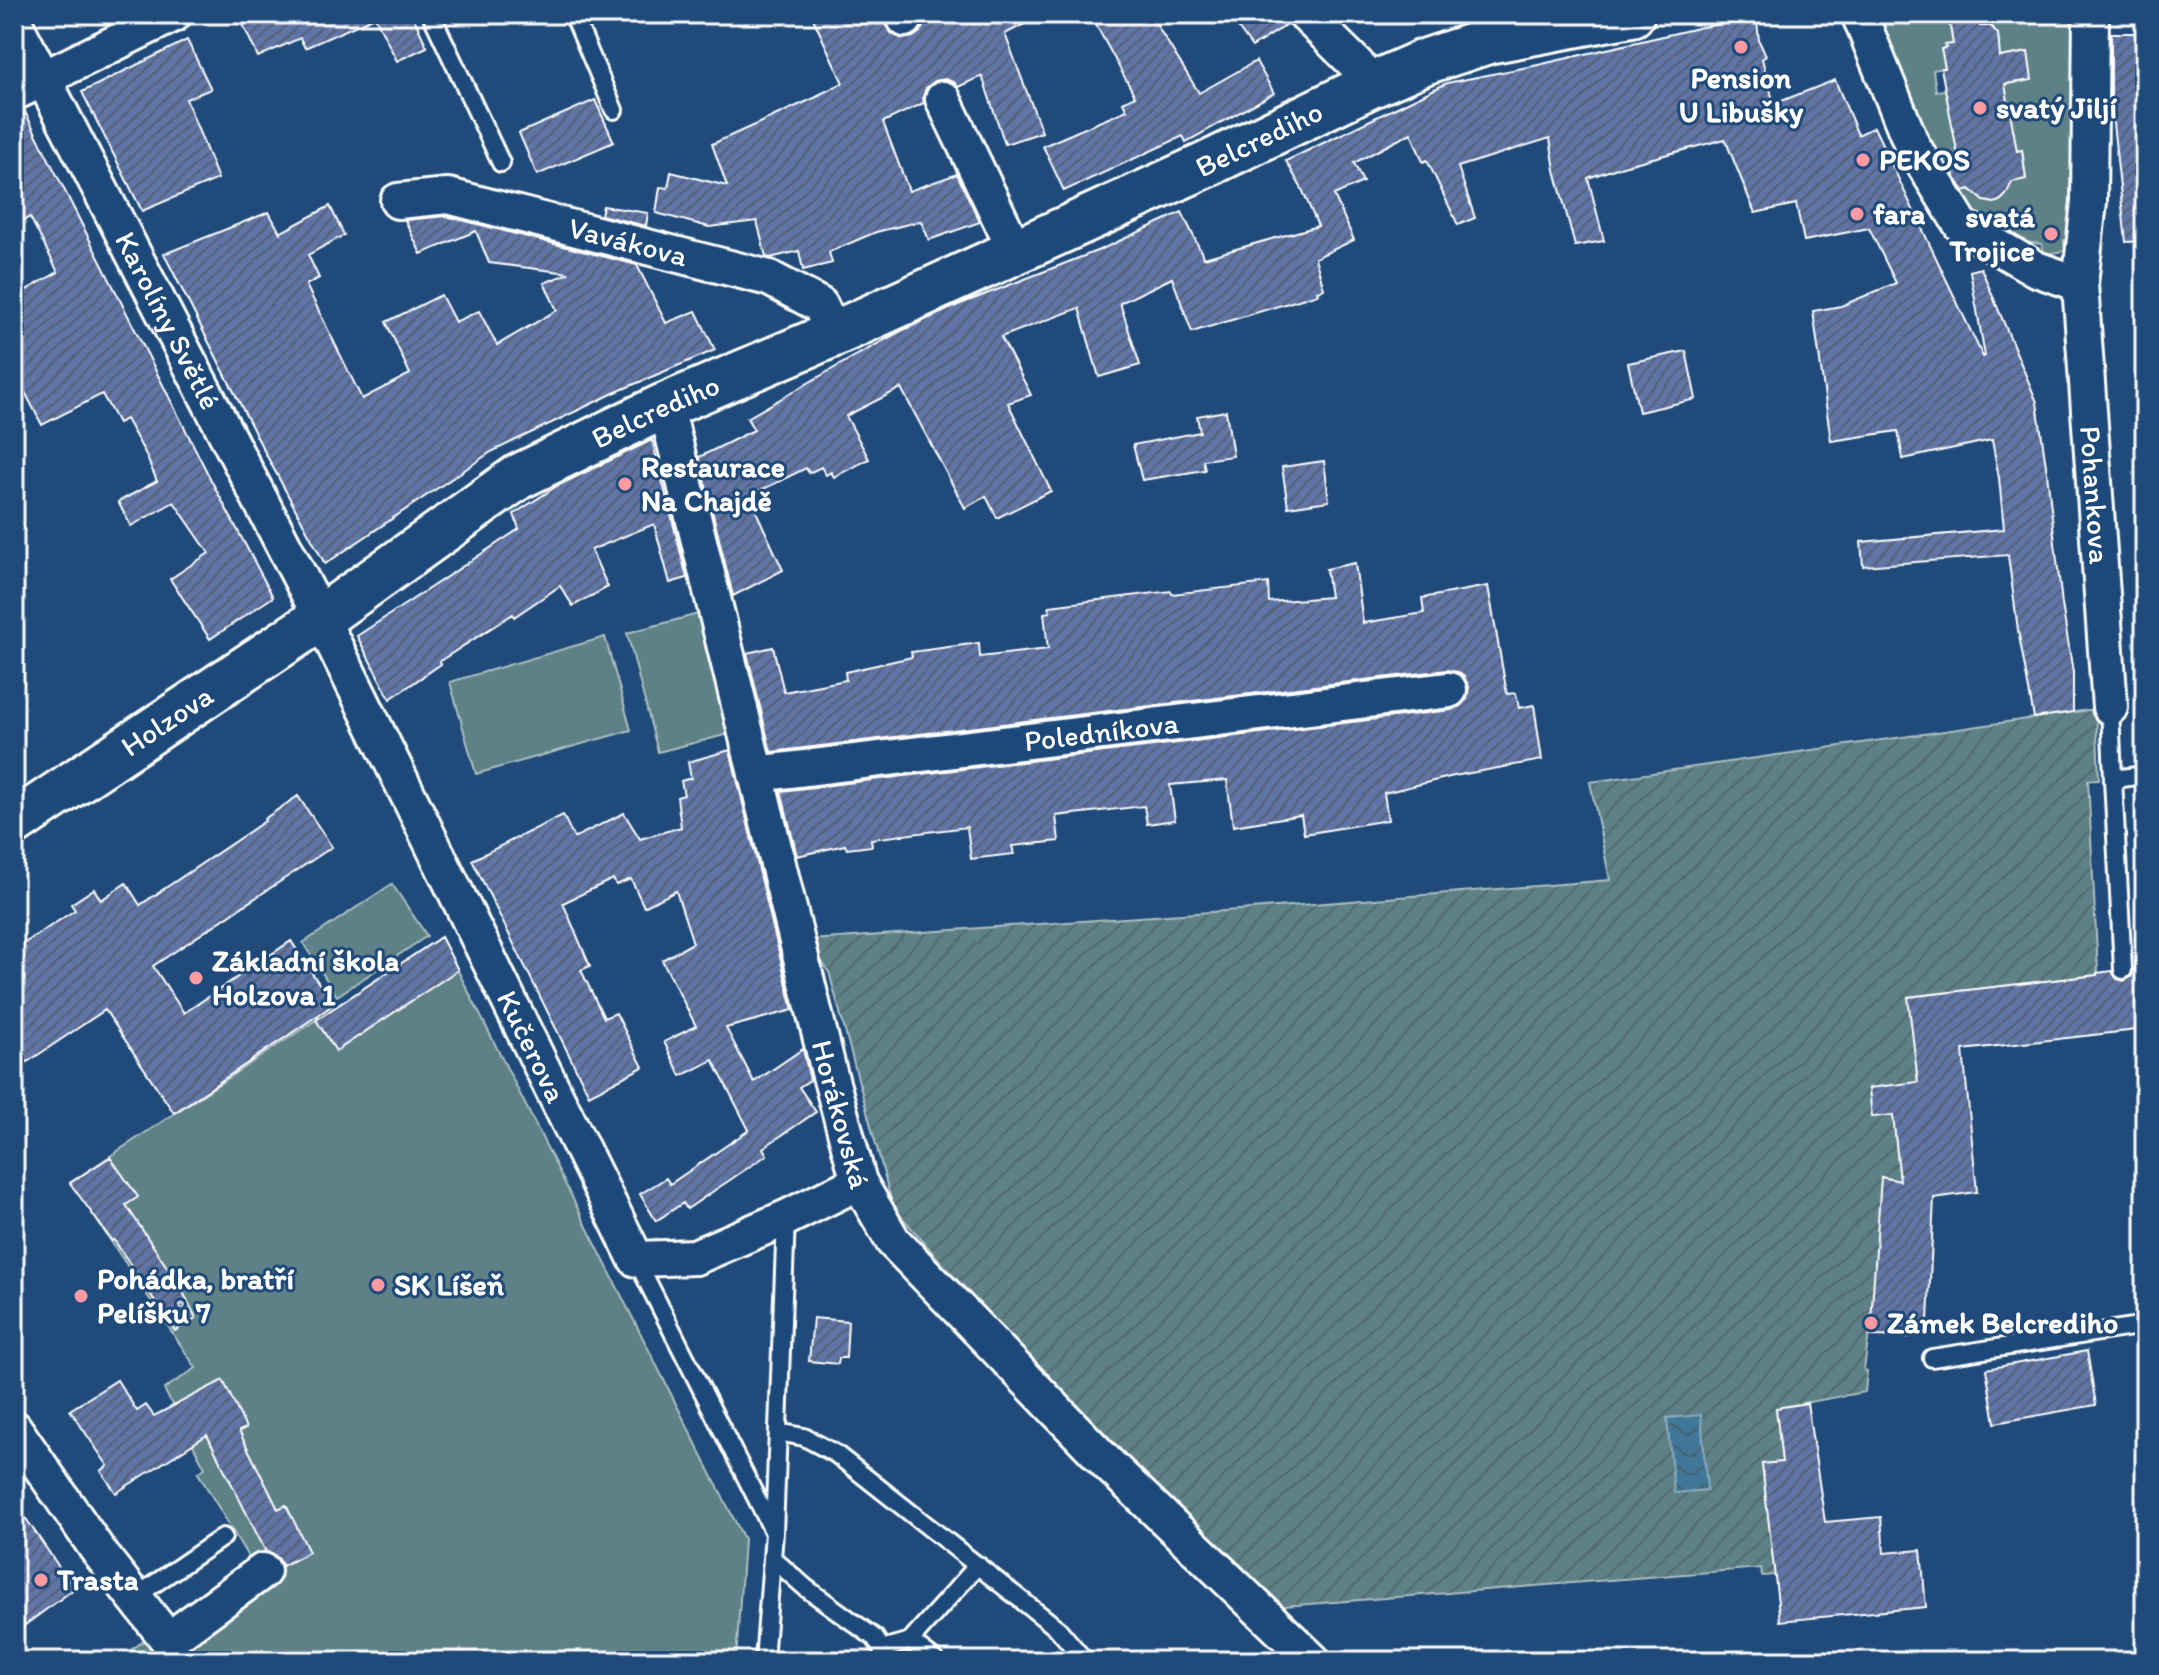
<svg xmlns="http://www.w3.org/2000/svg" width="2159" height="1675" font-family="Itim,sans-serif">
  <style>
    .grass { fill: #5d8186; stroke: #aec0c2; stroke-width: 2; fill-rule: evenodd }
    .garden { fill: url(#garden-furrows); stroke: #aec0c2; stroke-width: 2 }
    .water { fill: url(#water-waves); stroke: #8cadc1; stroke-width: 2 }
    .building { fill: url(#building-hatch); stroke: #fff; stroke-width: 2 }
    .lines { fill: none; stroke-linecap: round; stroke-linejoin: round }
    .lane-casing { stroke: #fff; stroke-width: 22 }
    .street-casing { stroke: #fff; stroke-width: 40 }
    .secondary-casing { stroke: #fff; stroke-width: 50 }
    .lane { stroke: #1f4a7a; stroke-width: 16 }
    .street { stroke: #1f4a7a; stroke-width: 34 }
    .secondary { stroke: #1f4a7a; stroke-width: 44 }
    .poi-dot { fill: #ff9aa2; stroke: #1f4a7a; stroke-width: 3 }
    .labels { text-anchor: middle; stroke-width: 6; stroke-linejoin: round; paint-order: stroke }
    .poi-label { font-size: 30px; font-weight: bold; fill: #fff; stroke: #1f4a7a; text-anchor: start }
    .street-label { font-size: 30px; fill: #fff; stroke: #1f4a7a }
  </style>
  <defs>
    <pattern id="garden-furrows" width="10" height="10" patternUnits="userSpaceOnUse" patternTransform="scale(2)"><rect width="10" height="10" fill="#5d8186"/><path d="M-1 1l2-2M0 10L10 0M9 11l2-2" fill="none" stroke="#55696c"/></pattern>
    <pattern id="water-waves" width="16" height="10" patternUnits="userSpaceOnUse" patternTransform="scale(2)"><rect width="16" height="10" fill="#3f7798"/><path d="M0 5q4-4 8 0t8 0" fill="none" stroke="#465f6e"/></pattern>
    <pattern id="building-hatch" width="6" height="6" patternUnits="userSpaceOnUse" patternTransform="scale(2)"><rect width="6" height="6" fill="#5f74a5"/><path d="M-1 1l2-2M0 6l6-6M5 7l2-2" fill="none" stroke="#566078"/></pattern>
  </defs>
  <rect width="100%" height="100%" fill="#1f4a7a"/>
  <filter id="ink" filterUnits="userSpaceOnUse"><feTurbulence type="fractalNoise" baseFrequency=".0125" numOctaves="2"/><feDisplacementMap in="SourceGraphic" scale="16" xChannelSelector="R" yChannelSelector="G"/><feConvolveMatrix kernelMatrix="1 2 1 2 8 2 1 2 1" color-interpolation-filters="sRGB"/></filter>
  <g filter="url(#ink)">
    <!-- grass -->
    <path class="grass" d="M 1876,14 L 2071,14 L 2078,61 L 2080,112 L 2069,240 L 2064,240 L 2065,251 L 2044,254 L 2042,244 L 2023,242 L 1975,214 L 1958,200 L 1947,185 L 1921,130 ZM 1978,15 L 1980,28 L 1991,26 L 1995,33 L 1993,39 L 1999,39 L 1999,44 L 1994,44 L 1996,58 L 2023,53 L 2028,55 L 2031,76 L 2027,81 L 2000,85 L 2002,95 L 2007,95 L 2007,98 L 2002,99 L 2005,113 L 2010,112 L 2011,116 L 2006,117 L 2008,131 L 2013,130 L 2014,133 L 2008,135 L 2011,149 L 2016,148 L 2017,151 L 2022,150 L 2026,179 L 2009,182 C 2009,206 1984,210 1975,189 L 1957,191 L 1952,163 L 1958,161 L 1958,158 L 1963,157 L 1961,143 L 1956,144 L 1955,140 L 1960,139 L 1958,125 L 1953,126 L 1952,123 L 1957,121 L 1955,108 L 1950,109 L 1949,105 L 1955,103 L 1952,89 L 1936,91 L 1933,70 L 1949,67 L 1947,52 L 1942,53 L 1941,49 L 1946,48 L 1946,45 L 1953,44 L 1949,20 Z
      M 702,613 L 733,733 L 658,752 L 627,633 Z
      M 605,637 L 631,730 L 476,774 L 450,682 Z
      M 392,884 L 427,936 L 337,996 L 303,943 Z
      M 441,937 L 744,1539 L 736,1661 L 115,1661 L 253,1565 L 198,1473 L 205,1468 L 164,1389 L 196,1368 L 71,1182 Z"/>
    <!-- garden -->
    <path class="garden" d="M 2096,709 L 2099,779 L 2088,780 L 2098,972 L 2097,975 L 1909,997 L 1918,1084 L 1892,1085 L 1869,1088 L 1872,1117 L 1893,1115 L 1900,1181 L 1882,1177 L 1873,1303 L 1864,1370 L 1867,1371 L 1865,1392 L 1776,1408 L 1782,1462 L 1762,1465 L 1775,1575 L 1762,1576 L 1761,1568 L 1272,1607 L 1065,1404 L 893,1207 L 829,972 L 812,948 L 811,940 L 1239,910 L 1610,880 L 1590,782 Z"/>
    <!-- water -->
    <path class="water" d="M 1701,1415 L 1707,1490 L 1674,1493 L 1667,1418 Z"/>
    <!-- building -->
    <path class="building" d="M 238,14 L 412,14 L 427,47 L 397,61 L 375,17 L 305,48 L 300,38 L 258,57 Z
      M 811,14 L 883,14 L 886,26 L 892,34 L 903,39 L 913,37 L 920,32 L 925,23 L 924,14 L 1044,14 L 1005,34 L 1042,132 L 1005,144 L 982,76 L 958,87 L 954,82 L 945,79 L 935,81 L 926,88 L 923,97 L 924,103 L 883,122 L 909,191 L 957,174 L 980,222 L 929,240 L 921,221 L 876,232 L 829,252 L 832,263 L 803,270 L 799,251 L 770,258 L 766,257 L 757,221 L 709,227 L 656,213 L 660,187 L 668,188 L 671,172 L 727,186 L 712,144 L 819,96 L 818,95 L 843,83 Z
      M 1090,14 L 1150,14 L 1199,93 L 1256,61 L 1274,93 L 1186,142 L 1183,136 L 1064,191 L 1043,146 L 1127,110 L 1123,102 L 1135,96 Z
      M 1228,14 L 1286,14 L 1288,24 L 1252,47 Z
      M 1978,15 L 1980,26 L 1991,26 L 1998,34 L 2000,57 L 2028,52 L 2032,80 L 2005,84 L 2017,151 L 2022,150 L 2026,179 L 2012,182 L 2006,195 L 2001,200 L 1995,203 L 1984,201 L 1970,189 L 1964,191 L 1954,176 L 1952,162 L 1959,161 L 1941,68 L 1945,68 L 1941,49 L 1946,48 L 1945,45 L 1953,44 L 1949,20 Z
      M 1757,20 L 1759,41 L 1766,56 L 1762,59 L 1774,104 L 1835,80 L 1858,135 L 1874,127 L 1983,357 L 1985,356 L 1970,271 L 1981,268 L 2037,402 L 2047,473 L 2062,604 L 2073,672 L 2073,712 L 2034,718 L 2018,630 L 2008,555 L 1863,566 L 1861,542 L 2004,529 L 1999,478 L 1992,440 L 1903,459 L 1898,431 L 1831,441 L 1813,311 L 1841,306 L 1896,283 L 1869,228 L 1804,241 L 1796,204 L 1755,213 L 1725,139 L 1623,166 L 1588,178 L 1604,241 L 1575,246 L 1555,170 L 1550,138 L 1458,167 L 1475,218 L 1458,225 L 1427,160 L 1423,162 L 1411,133 L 1354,163 L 1363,182 L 1334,195 L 1354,240 L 1315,258 L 1324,289 L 1317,291 L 1318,294 L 1192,332 L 1172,278 L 1120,303 L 1140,365 L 1099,377 L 1079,308 L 1001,337 L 1031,395 L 1008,403 L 1051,491 L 997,518 L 986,496 L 965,508 L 901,388 L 846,416 L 869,459 L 834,477 L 831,472 L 826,475 L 821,467 L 809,473 L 806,468 L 749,496 L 783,570 L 733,596 L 699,457 L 754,430 L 747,418 L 850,359 L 899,332 L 958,305 L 1102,249 L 1182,212 L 1204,258 L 1318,226 L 1302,189 L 1286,161 L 1447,83 L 1538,65 L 1702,27 L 1742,21 L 1743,24 Z
      M 2111,33 L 2145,33 L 2145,241 L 2126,242 L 2111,105 Z
      M 187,40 L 211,89 L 186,99 L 218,179 L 142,211 L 82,92 Z
      M 595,100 L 614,142 L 537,175 L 519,133 Z
      M 24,110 L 211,480 L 273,597 L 210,639 L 170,579 L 209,553 L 174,502 L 131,526 L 118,502 L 157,481 L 145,453 L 126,419 L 118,423 L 102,394 L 42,425 L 14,371 L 14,297 L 58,272 L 30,217 L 14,225 L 14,113 Z
      M 330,206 L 344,235 L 308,255 L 319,278 L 306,285 L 362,399 L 410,374 L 386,322 L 441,295 L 455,322 L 479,311 L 497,345 L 557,310 L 544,283 L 569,273 L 489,263 L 476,231 L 421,254 L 405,220 L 446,216 L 637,265 L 666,323 L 696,311 L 715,350 L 616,392 L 491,452 L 325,564 L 261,445 L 164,254 L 269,212 L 280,233 Z
      M 603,206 L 648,213 L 646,226 L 601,215 Z
      M 1686,351 L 1696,399 L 1639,412 L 1628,363 Z
      M 1226,411 L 1233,456 L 1203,460 L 1205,470 L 1142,480 L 1133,445 L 1200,432 L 1197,416 Z
      M 652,440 L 687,578 L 670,583 L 654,524 L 591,550 L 608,587 L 573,606 L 560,586 L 514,617 L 513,614 L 440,661 L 441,664 L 390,699 L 357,636 L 519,529 L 514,514 L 557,486 Z
      M 1324,461 L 1329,501 L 1288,507 L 1282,467 Z
      M 1355,563 L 1363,623 L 1424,613 L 1422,598 L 1488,586 L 1507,694 L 1516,693 L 1519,708 L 1534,705 L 1542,760 L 1454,776 L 1384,793 L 1388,820 L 1304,834 L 1301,815 L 1233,826 L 1227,780 L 1170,785 L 1175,820 L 1147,824 L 1144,806 L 1056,816 L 1059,841 L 1012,846 L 1014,854 L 971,859 L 967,827 L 871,839 L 872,846 L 847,849 L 845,845 L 797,856 L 781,791 L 1451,710 L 1460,706 L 1467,699 L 1469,687 L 1464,677 L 1458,672 L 1447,670 L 771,752 L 747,653 L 773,647 L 784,692 L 846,680 L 845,672 L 912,657 L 911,652 L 979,643 L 980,657 L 1048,649 L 1044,613 L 1050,612 L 1049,606 L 1171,591 L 1172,594 L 1268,583 L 1269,602 L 1330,597 L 1326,569 Z
      M 730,750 L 793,1010 L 726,1028 L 754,1082 L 803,1049 L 810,1080 L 799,1087 L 816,1112 L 763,1148 L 767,1155 L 715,1190 L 687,1209 L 683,1203 L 656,1221 L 640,1194 L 666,1178 L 670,1184 L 749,1130 L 713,1060 L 681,1076 L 664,1042 L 696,1026 L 662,960 L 693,943 L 676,891 L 644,907 L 631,879 L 616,885 L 613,879 L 563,903 L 590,966 L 581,970 L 604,1018 L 616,1013 L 643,1067 L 589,1095 L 472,860 L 563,815 L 574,838 L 624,813 L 640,839 L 681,827 L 677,797 L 684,795 L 681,781 L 691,778 L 688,762 Z
      M 298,796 L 332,847 L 153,966 L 184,1013 L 291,941 L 333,1005 L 174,1113 L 105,1010 L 14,1071 L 14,950 L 75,910 L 71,904 L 94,889 L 101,900 L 126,883 L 140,905 L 265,821 L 264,819 Z
      M 441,937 L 458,970 L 336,1051 L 316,1020 Z
      M 2145,967 L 2145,1029 L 1963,1050 L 1977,1192 L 1934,1198 L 1928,1321 L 1910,1320 L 1910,1337 L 1870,1336 L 1881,1177 L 1900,1181 L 1893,1115 L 1872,1117 L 1869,1088 L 1918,1082 L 1908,997 L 2097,975 L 2097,973 L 2112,971 L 2117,979 L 2124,981 L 2132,976 L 2134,969 Z
      M 110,1157 L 138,1197 L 126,1205 L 182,1290 L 196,1318 L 175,1331 L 114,1240 L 112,1241 L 70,1183 Z
      M 813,1318 L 848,1321 L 846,1358 L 839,1358 L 838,1364 L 809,1361 Z
      M 2087,1351 L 2096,1405 L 1995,1423 L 1986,1369 Z
      M 117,1380 L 137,1411 L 146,1405 L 154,1416 L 223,1380 L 246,1428 L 239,1431 L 278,1509 L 286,1505 L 309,1552 L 282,1566 L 279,1559 L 272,1553 L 266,1552 L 207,1435 L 116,1493 L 101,1471 L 108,1466 L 70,1410 Z
      M 1807,1403 L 1825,1522 L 1881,1517 L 1884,1553 L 1921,1550 L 1926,1607 L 1780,1621 L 1762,1464 L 1782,1462 L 1776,1408 Z
      M 14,1501 L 74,1589 L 14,1633 Z"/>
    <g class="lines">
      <defs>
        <path id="lane" d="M 431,14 L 501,163
          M 573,14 L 614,110
          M 2110,707 L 2113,779
          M 2123,970 L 2113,779 L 2145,775
          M 636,1259 L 773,1531
          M 1932,1358 L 2145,1325
          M 778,1432 L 804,1437 L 836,1454 L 1058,1629 L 1085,1661
          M 772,1558 L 806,1588 L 875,1638 L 882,1649 L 884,1661
          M 135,1597 L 223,1537
          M 910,1641 L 936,1661
          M 882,1649 L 910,1641 L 978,1565
          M 764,1661 L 774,1533 L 786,1218"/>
        <g id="street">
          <path d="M 903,14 L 905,19"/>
          <path d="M 1305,14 L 1357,65 L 1369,86"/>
          <path d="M 1859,14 L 1912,145 L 1962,226 L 2036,269 L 2080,284"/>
          <path id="s1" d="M 2091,14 L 2089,202 L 2080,284 L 2110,707"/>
          <path id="s2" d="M 14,22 L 321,618 L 636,1259 L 695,1257 L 786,1218 L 859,1182"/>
          <path d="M 14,93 L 174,14"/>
          <path d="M 943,99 L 1015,250"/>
          <path id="s3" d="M 398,201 L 448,196 L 769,278 L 820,305 L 834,334"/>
          <path id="s4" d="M 662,407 L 671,427 L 829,1072 L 859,1182 L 893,1241 L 1108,1464 L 1313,1661"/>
          <path id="s5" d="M 756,774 L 1449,690"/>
          <path d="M 14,1428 L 99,1552 L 168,1640 L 263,1571"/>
        </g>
        <g id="secondary">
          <path id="s6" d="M 14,823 L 321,618 L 518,477 L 662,407 L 834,334 L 1206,165 L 1369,86 L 1424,62 L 1488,41 L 1632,14"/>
        </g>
      </defs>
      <!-- lane casing -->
      <use href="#lane" class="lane-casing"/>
      <!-- street casing -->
      <use href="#street" class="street-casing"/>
      <!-- secondary casing -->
      <use href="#secondary" class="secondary-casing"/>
      <!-- lane -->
      <use href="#lane" class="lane"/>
      <!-- street -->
      <use href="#street" class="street"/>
      <!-- secondary -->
      <use href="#secondary" class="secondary"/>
    </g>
  </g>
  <!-- markers -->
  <g class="poi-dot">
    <circle cx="1741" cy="47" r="8"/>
    <circle cx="1980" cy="108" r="8"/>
    <circle cx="1863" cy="160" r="8"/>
    <circle cx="1857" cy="214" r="8"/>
    <circle cx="2051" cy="234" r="8"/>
    <circle cx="625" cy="484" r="8"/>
    <circle cx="196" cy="978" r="8"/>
    <circle cx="378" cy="1285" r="8"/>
    <circle cx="81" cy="1296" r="8"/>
    <circle cx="1871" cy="1323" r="8"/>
    <circle cx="41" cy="1580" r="8"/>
  </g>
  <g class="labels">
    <!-- poi labels -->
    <g class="poi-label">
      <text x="1741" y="88" text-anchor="middle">Pension<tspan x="1741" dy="34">U Libušky</tspan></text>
      <text x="1996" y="118">svatý Jiljí</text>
      <text x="1879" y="170">PEKOS</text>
      <text x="1873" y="224">fara</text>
      <text x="2035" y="227" text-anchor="end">svatá<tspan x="2035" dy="34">Trojice</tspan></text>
      <text x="641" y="477">Restaurace<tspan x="641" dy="34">Na Chajdě</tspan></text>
      <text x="212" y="971">Základní škola<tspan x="212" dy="34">Holzova 1</tspan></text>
      <text x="97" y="1289">Pohádka, bratří<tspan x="97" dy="34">Pelíšků 7</tspan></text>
      <text x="394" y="1295">SK Líšeň</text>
      <text x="1887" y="1333">Zámek Belcrediho</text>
      <text x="57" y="1590">Trasta</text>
    </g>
    <!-- street labels -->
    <g class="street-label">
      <text dy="10" stroke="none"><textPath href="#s6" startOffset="1426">Belcrediho</textPath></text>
      <text dy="10" stroke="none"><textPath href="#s3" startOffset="236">Vavákova</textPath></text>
      <text dy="10" stroke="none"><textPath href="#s2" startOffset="336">Karolíny Světlé</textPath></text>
      <text dy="10" stroke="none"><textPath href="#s6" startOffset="764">Belcrediho</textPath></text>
      <text dy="10" stroke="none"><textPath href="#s1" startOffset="482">Pohankova</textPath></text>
      <text dy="10" stroke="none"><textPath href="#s6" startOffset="184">Holzova</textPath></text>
      <text dy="10" stroke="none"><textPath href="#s5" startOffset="348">Poledníkova</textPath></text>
      <text dy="10" stroke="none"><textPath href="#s2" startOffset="1148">Kučerova</textPath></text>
      <text dy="10" stroke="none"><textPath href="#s4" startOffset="730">Horákovská</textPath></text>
    </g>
  </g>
  <!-- margin -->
  <rect width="2159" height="1675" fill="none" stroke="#1f4a7a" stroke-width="48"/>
  <rect x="24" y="24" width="2111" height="1627" fill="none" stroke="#fff" stroke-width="3" filter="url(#ink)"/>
</svg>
